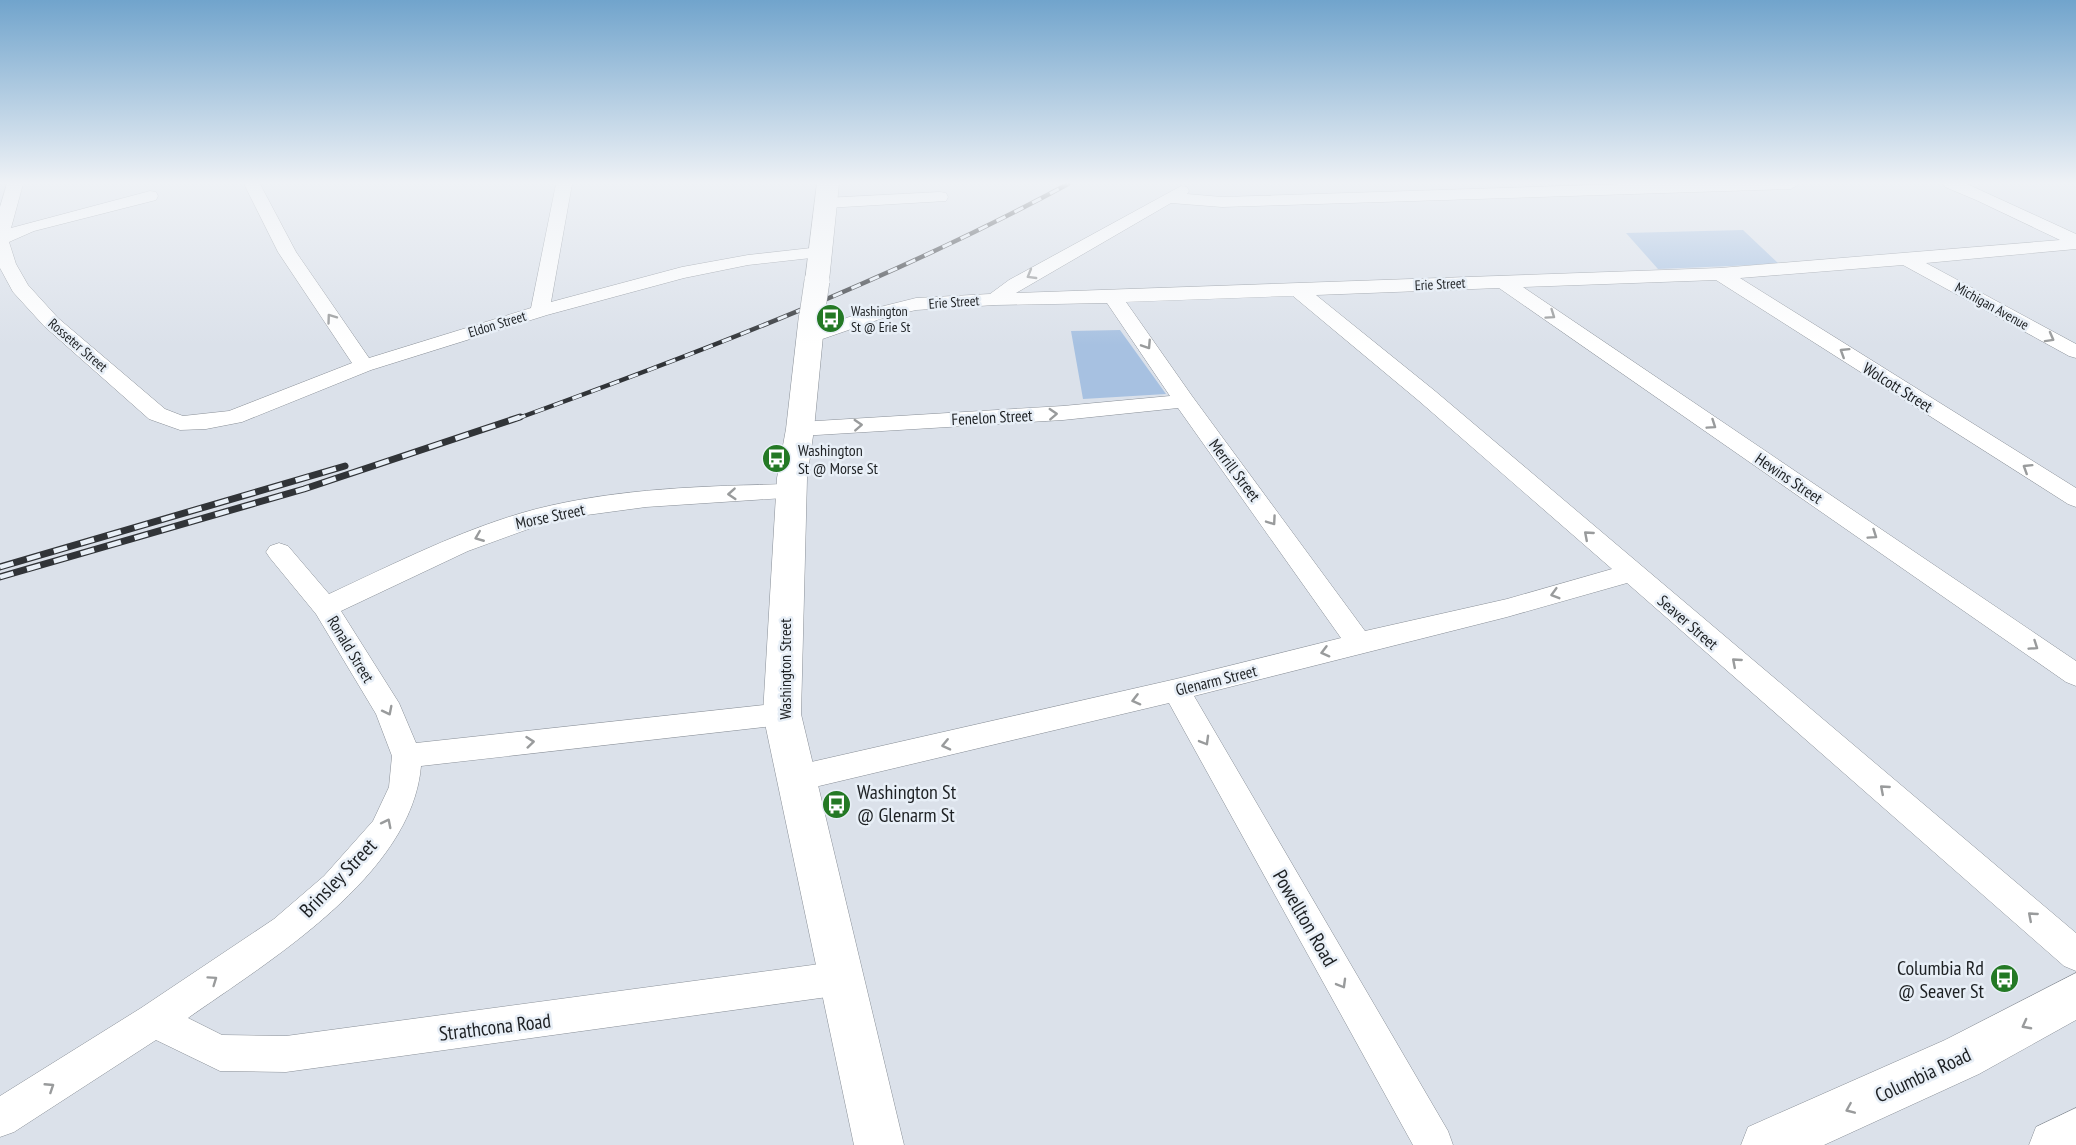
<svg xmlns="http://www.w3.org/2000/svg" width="2076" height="1145" font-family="'PT Sans Narrow',sans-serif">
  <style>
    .green { fill: #a7c1e1 }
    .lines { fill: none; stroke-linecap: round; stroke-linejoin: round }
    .minor-casing { stroke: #898f97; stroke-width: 1 }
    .secondary-casing { stroke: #898f97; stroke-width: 1 }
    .primary-casing { stroke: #898f97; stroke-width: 1 }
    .minor { fill: #fff; fill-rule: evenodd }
    .secondary { fill: #fff; fill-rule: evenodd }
    .primary { fill: #fff; fill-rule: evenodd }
    .rail-far1-casing { stroke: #313438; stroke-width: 4.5 }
    .rail-casing { stroke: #313438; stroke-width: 7 }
    .rail-far1 { stroke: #e8eff7; stroke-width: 3; stroke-dasharray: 10; stroke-linecap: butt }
    .rail { stroke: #e8eff7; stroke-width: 4.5; stroke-dasharray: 14; stroke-linecap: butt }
    .secondary-bridge-casing { stroke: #898f97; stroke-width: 26; stroke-linecap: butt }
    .secondary-bridge { stroke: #fff; stroke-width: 25 }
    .oneway { stroke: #999b9c }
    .labels { text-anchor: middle; stroke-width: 5; stroke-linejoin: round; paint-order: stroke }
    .far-street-label { font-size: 14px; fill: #1d2023; stroke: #e8eff7 }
    .far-poi-label { font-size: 14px; fill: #1d2023; stroke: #e8eff7; text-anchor: start }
    .street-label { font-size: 16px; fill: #1d2023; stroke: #e8eff7 }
    .poi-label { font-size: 16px; fill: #1d2023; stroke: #e8eff7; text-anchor: start }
    .near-poi-label { font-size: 20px; fill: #1d2023; stroke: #e8eff7; text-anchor: start }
    .near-street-label { font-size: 20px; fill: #1d2023; stroke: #e8eff7 }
  </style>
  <rect width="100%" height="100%" fill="#dbe1ea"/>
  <!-- green -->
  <path class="green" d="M 1743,230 L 1779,264 L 1658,269 L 1626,233 Z
    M 1120,330 L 1166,394 L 1083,399 L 1071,331 Z"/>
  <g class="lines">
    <defs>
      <path id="minor" d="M 7,184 L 23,184 L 11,228 L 150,191 L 156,192 L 158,196 L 156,200 L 34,231 L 9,242 L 16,264 L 28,285 L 58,318 L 165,409 L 183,416 L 229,411 L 352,363 L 278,252 L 244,184 L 260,184 L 296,252 L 369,358 L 531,308 L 556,184 L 572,184 L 551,302 L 682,267 L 748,255 L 820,247 L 826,248 L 829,252 L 826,256 L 820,257 L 748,265 L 684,278 L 547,315 L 371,370 L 242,422 L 206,429 L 180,430 L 149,419 L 44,326 L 13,292 L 0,268 L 0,207 Z
        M 1623,184 L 1799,184 L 1791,189 L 1222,207 L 1171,203 L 1016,293 L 1720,268 L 2060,240 L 1976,200 L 1945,187 L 1943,184 L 1967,184 L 2076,234 L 2076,249 L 1926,263 L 2076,344 L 2076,358 L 2069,356 L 1903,265 L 1740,278 L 2076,488 L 2076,507 L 2068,504 L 1716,280 L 1523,287 L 2076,661 L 2076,686 L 2066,682 L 1499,288 L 1316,295 L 1435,391 L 2076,933 L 2076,971 L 2064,966 L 1627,583 L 1507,617 L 1194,696 L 1448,1131 L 1453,1145 L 1413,1145 L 1169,703 L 798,791 L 787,787 L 783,778 L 787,769 L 798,765 L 1176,679 L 1341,638 L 1178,408 L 1063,420 L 800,436 L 792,434 L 789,429 L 792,424 L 800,422 L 1063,406 L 1170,396 L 1107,303 L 995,305 L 916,310 L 886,317 L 808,344 L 801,342 L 798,338 L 801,334 L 872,309 L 916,298 L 990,294 L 1009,280 L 1181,186 L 1187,187 L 1189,191 L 1187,194 L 1222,197 ZM 1293,296 L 1419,401 L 1612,569 L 1507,599 L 1365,631 L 1192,396 L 1126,302 Z
        M 940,192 L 946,193 L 948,197 L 946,201 L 826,208 L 818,203 L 826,198 Z
        M 791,484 L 799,487 L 803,492 L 799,497 L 646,507 L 572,517 L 542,524 L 468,551 L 341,611 L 399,703 L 416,743 L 782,703 L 792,706 L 796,714 L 792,722 L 782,725 L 421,766 C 412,875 269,961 188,1018 L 222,1035 L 286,1036 L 842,961 L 854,966 L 859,978 L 854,990 L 842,995 L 286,1072 L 220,1071 L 156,1040 L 14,1132 L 0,1137 L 0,1096 L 141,1008 L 274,919 L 324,876 L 373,821 L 389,787 L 392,756 L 376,714 L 316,614 L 270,558 L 266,552 L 270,546 L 279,543 L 288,546 L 329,594 C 396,563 464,528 536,509 C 619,488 706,486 791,484 Z"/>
      <path id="secondary" d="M 817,184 L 839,184 L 829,281 L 826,286 L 817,288 L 808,286 L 805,281 Z
        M 812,307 L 821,310 L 825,315 L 814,429 L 807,478 L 801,714 L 904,1145 L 854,1145 L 763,714 L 777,478 L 786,429 L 799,315 L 803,310 Z"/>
      <path id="primary" d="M 2076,973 L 2076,1020 L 1979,1074 L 1824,1145 L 1741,1145 L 1748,1127 L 1945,1040 Z
        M 2076,1108 L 2076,1145 L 2029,1145 L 2036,1127 Z"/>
    </defs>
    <!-- minor casing -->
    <use href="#minor" class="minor-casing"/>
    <!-- secondary casing -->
    <use href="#secondary" class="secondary-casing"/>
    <!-- primary casing -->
    <use href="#primary" class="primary-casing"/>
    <!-- minor -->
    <use href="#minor" class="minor"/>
    <!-- secondary -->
    <use href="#secondary" class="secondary"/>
    <!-- primary -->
    <use href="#primary" class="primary"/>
    <defs>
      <path id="rail-far1" d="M 516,419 C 704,351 892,279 1068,184"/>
      <path id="rail" d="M 0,567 L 345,466
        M 0,577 L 304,489 L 520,417"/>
    </defs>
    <!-- rail-far1 casing -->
    <use href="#rail-far1" class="rail-far1-casing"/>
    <!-- rail casing -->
    <use href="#rail" class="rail-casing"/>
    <!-- rail-far1 -->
    <use href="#rail-far1" class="rail-far1"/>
    <!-- rail -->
    <use href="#rail" class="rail"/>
    <defs>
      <path id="secondary-bridge" d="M 812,315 L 817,281"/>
    </defs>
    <!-- secondary-bridge casing -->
    <use href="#secondary-bridge" class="secondary-bridge-casing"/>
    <!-- secondary-bridge -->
    <use href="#secondary-bridge" class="secondary-bridge"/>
  </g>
  <!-- one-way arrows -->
  <defs><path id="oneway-chevron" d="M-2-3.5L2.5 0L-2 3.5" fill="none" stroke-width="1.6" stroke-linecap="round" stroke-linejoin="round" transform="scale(1.5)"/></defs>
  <g class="oneway">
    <use href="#oneway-chevron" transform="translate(1031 275) rotate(150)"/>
    <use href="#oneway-chevron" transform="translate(1551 315) rotate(35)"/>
    <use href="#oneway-chevron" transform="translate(331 318) rotate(-126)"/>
    <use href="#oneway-chevron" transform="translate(2050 338) rotate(29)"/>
    <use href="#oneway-chevron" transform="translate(1147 345) rotate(57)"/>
    <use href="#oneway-chevron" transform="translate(1844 352) rotate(-148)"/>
    <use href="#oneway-chevron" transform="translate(1053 414) rotate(-3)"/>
    <use href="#oneway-chevron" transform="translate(858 425) rotate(-3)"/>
    <use href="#oneway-chevron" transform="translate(1712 425) rotate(34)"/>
    <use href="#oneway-chevron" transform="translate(2027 468) rotate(-148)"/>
    <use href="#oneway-chevron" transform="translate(732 494) rotate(176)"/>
    <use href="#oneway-chevron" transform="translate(1272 521) rotate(55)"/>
    <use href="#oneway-chevron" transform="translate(1588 535) rotate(-139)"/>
    <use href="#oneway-chevron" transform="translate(1873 535) rotate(34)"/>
    <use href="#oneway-chevron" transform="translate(479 537) rotate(158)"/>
    <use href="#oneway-chevron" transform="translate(1555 594) rotate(164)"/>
    <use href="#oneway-chevron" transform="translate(2034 646) rotate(34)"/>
    <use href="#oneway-chevron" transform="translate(1325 652) rotate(165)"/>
    <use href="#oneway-chevron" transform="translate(1736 662) rotate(-139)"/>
    <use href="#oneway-chevron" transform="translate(1136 700) rotate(166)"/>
    <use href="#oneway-chevron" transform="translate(388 711) rotate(63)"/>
    <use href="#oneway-chevron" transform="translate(1205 741) rotate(60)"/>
    <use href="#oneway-chevron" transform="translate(530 742) rotate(-6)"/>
    <use href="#oneway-chevron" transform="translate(946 745) rotate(167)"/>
    <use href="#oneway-chevron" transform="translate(1884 789) rotate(-139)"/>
    <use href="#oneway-chevron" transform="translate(387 823) rotate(-63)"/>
    <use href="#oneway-chevron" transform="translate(2032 916) rotate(-139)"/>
    <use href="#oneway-chevron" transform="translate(213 980) rotate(-35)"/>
    <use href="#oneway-chevron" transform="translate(1342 984) rotate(60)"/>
    <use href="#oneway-chevron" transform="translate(2026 1025) rotate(152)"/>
    <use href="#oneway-chevron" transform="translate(50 1087) rotate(-33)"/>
    <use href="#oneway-chevron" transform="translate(1850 1109) rotate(157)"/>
  </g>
  <!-- sky -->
  <linearGradient id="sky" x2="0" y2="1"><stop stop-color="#71a4cc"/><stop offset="0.53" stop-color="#eff2f6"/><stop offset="1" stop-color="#eff2f6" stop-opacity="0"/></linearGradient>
  <rect width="2076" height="345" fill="url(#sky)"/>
  <!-- icons -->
  <defs>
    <symbol id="bus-disc" viewBox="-11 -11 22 22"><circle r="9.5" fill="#247925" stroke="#e8eff7"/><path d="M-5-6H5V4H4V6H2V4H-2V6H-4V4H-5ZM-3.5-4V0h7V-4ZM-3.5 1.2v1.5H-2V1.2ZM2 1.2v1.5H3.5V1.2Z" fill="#fff"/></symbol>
  </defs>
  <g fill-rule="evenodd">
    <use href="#bus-disc" x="814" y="302" width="33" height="33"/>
    <use href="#bus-disc" x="760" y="442" width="33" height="33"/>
    <use href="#bus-disc" x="820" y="788" width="33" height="33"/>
    <use href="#bus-disc" x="1988" y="962" width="33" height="33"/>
  </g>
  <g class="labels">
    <!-- far-street labels -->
    <g class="far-street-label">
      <text transform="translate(1440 284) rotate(-3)" y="5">Erie Street</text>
      <text transform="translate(954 302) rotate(-4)" y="5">Erie Street</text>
      <text transform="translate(1992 306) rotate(29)" y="5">Michigan Avenue</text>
      <text transform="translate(497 324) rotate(-17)" y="5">Eldon Street</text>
      <text transform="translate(78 345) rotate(41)" y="5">Rosseter Street</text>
    </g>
    <!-- far-poi labels -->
    <g class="far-poi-label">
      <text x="851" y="316">Washington<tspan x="851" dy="16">St @ Erie St</tspan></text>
    </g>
    <!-- street labels -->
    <g class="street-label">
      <text transform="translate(1898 387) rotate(32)" y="6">Wolcott Street</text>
      <text transform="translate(992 417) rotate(-3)" y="6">Fenelon Street</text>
      <text transform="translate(1235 470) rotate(53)" y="6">Merrill Street</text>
      <text transform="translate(1789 478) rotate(34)" y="6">Hewins Street</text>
      <text transform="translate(550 516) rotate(-12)" y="6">Morse Street</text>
      <text transform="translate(1688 622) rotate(41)" y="6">Seaver Street</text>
      <text transform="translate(351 649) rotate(59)" y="6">Ronald Street</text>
      <text transform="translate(785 669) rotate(-90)" y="6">Washington Street</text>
      <text transform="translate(1216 680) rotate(-14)" y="6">Glenarm Street</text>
    </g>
    <!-- poi labels -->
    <g class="poi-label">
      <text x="798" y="456">Washington<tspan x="798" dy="18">St @ Morse St</tspan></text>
    </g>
    <!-- near-poi labels -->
    <g class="near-poi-label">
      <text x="857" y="799">Washington St<tspan x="857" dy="23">@ Glenarm St</tspan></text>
      <text x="1984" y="975" text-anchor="end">Columbia Rd<tspan x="1984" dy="23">@ Seaver St</tspan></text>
    </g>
    <!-- near-street labels -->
    <g class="near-street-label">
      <text transform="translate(338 878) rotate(-46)" y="7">Brinsley Street</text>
      <text transform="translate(1305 918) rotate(60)" y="7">Powellton Road</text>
      <text transform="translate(495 1027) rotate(-7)" y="7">Strathcona Road</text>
      <text transform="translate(1923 1075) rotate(-25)" y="7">Columbia Road</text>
    </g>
  </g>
</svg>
